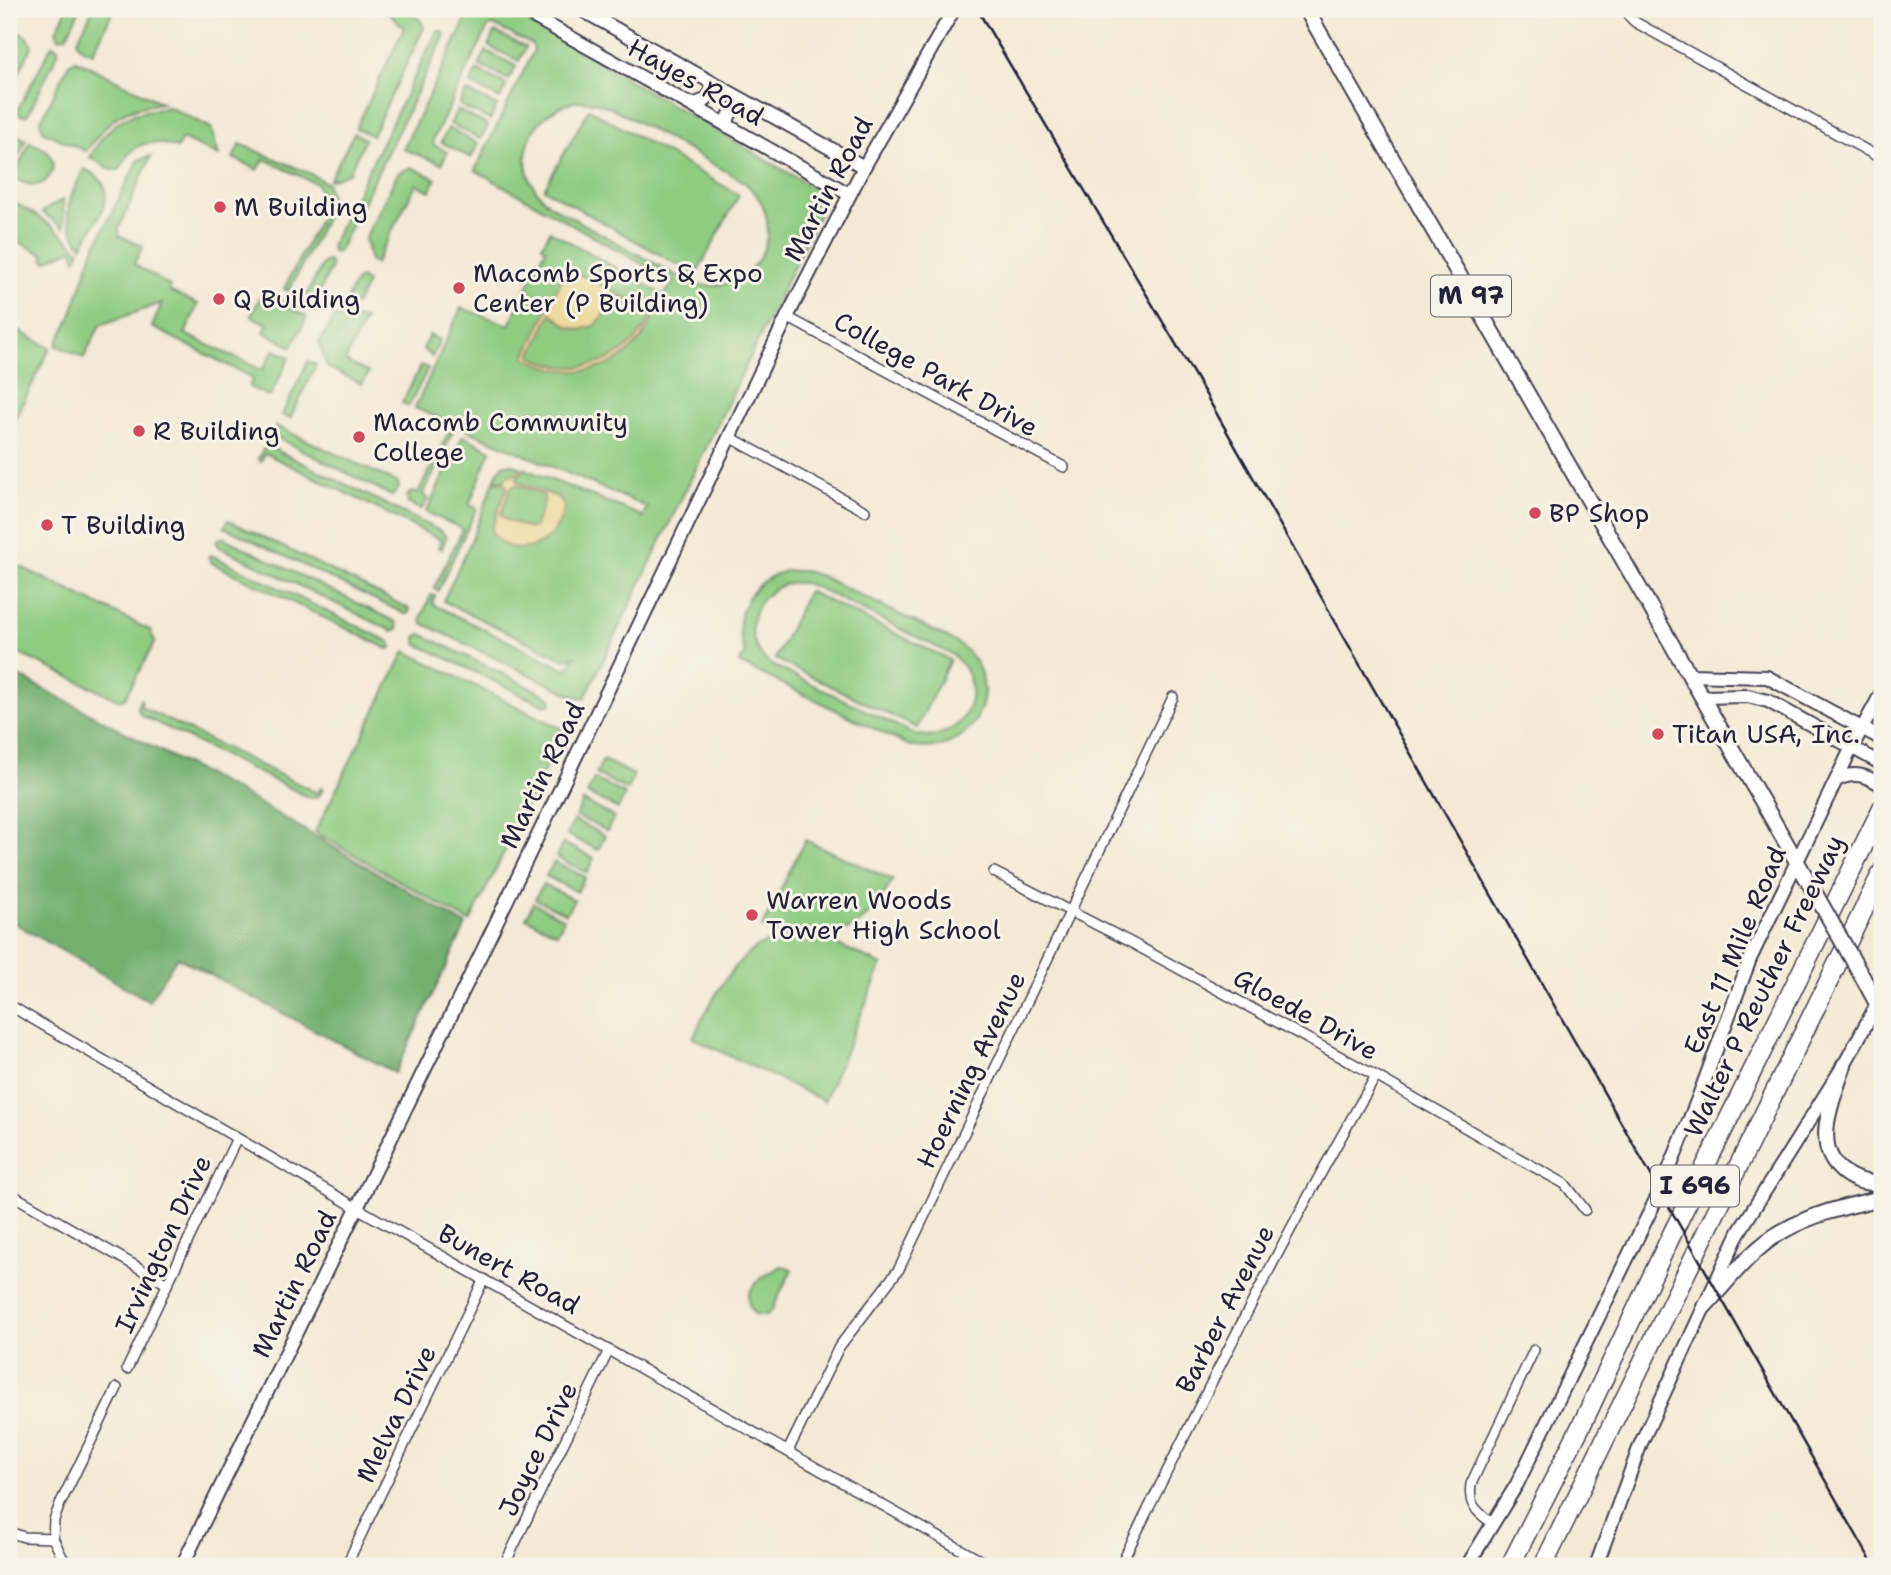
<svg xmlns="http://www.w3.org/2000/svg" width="1891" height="1575" font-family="'Shantell Sans',sans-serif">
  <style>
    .green { fill: #8fcc82; stroke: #58775e; stroke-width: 2; fill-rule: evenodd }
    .forest { fill: #73b070; stroke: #4a6956; stroke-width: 2 }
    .sand { fill: #eeda9e; stroke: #887e6c; stroke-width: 2; fill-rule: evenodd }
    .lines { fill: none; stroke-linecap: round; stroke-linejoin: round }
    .street-casing { stroke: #424052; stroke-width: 12 }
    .secondary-casing { stroke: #424052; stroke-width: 16 }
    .primary-casing { stroke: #424052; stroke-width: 18 }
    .highway-casing { stroke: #424052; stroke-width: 21 }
    .street { stroke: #fff; stroke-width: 9 }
    .secondary { stroke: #fff; stroke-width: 12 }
    .primary { stroke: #fff; stroke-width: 14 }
    .highway { stroke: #fff; stroke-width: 18 }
    .rail { stroke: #22223b; stroke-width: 2.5 }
    .primary-bridge-casing { stroke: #424052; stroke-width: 18; stroke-linecap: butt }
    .primary-bridge { stroke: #fff; stroke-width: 14 }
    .poi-dot { fill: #d1495b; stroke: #f7f3e8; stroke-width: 2.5 }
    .labels { text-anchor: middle; stroke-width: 6; stroke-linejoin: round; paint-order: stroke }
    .shield { fill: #f7f3e8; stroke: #62616f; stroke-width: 2 }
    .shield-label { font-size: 24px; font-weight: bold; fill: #22223b }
    .street-label { font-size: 26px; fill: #22223b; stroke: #f7f3e8 }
    .poi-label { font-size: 26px; fill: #22223b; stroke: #f7f3e8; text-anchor: start }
  </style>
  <rect width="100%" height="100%" fill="#f7f3e8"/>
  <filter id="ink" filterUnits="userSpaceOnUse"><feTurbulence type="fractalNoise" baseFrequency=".0143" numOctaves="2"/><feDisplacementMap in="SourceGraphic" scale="14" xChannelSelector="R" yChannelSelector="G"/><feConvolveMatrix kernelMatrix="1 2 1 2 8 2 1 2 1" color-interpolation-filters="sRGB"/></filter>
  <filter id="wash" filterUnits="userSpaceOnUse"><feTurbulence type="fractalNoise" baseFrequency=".00686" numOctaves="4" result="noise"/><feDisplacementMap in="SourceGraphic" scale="28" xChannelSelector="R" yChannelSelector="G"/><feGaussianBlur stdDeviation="1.57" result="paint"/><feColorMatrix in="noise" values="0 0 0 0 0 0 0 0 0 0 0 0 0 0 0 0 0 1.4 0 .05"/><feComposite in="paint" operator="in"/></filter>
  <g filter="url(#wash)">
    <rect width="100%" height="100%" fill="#f4e9d4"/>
    <!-- green -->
    <path class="green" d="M 67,9 L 80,9 L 67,36 L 59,38 L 56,31 Z
      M 93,9 L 114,9 L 93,53 L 81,48 L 77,41 Z
      M 385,9 C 399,9 420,12 424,28 L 372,136 L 356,128 L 404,28 Z
      M 471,9 L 507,9 L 814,188 L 823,206 L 585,698 L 574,696 L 422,623 L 421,618 L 431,595 L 435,596 L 432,604 L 567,670 L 575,656 L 565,660 L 443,601 L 471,541 L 497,473 L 504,464 L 512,464 L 640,515 L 642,518 L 647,507 L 415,408 L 461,308 L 509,325 L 546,249 L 542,246 L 550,231 L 664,295 L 674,282 L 475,170 L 534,50 L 532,44 L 493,25 L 488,27 L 433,140 L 434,145 L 447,152 L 442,164 L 403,149 ZM 577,101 L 595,102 L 612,108 L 738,178 C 798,217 759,302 690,283 L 556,209 C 507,178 521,113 577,101 Z
      M 9,28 L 28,37 L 32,46 L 9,93 Z
      M 437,31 L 442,31 L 445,35 L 340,249 L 336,253 L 332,252 L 331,246 Z
      M 495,32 L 526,47 L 519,61 L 488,46 Z
      M 52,45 L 58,48 L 58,53 L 28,114 L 25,116 L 20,115 L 18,109 Z
      M 486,51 L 516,66 L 509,80 L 479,65 Z
      M 76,60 L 162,103 C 119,109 112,117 86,151 L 44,132 L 40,122 L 69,64 Z
      M 477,70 L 507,85 L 500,99 L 470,84 Z
      M 466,91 L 497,106 L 490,120 L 459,105 Z
      M 169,107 L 211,128 L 219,156 L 182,139 L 177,148 C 159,142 142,138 128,155 C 125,159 123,165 119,170 L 111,170 L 90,157 C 110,120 128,112 169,107 Z
      M 589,109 L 739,195 L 696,275 L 544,189 Z
      M 457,110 L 488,125 L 481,139 L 450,124 Z
      M 448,128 L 478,144 L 471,158 L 441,142 Z
      M 9,131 L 26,140 L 9,174 Z
      M 354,133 L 365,139 L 349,173 L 329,180 Z
      M 30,142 C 35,145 42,147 46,150 C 59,162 52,183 35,185 C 27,186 20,181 13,178 Z
      M 240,144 L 311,174 L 327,184 L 332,205 L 289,291 L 284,289 L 325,208 L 317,184 L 264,159 L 258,170 L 233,158 Z
      M 151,156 L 119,228 L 119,236 L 143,246 L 134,264 L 170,286 L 169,291 L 198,304 L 185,334 L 262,370 L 274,350 L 290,357 L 270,397 L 249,387 L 253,378 L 152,327 L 162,303 L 100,325 L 84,358 L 56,345 L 70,319 L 93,251 L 138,160 Z
      M 411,167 L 436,179 L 430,191 L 416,184 L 375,264 L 370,261 L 365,238 L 398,173 Z
      M 84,169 C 126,187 97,218 82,246 C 58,216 69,200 84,169 Z
      M 63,199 L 64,228 L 42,212 Z
      M 9,200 C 36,213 58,229 80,251 L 76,259 L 72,249 L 46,261 L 43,259 L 45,255 L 9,237 Z
      M 327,261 L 330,262 L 331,268 L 315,301 L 308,302 L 306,296 L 323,263 Z
      M 361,278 L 367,283 L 357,303 L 354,305 L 347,298 L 357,279 Z
      M 264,290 L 290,304 L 288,307 L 307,317 L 292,347 L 264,332 L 268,324 L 251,316 Z
      M 335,317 L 365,319 L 345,361 L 369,373 L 362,384 L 327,367 L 319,343 Z
      M 9,326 L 50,348 L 9,431 Z
      M 429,335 L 440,340 L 432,357 L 423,349 Z
      M 308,361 L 316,365 L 290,419 L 282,415 Z
      M 421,365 L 428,368 L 409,406 L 402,403 Z
      M 276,426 L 398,483 L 399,488 L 392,496 L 274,436 L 272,433 Z
      M 450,430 L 453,432 L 423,495 L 428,499 L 421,510 L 408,503 L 407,496 L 411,492 L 418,493 Z
      M 463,436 L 491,450 L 469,505 L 477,508 L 438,591 L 434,588 L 463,529 L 426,512 Z
      M 270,447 L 442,532 L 446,537 L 442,549 L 438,547 L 441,540 L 265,453 L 261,461 L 258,459 L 263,449 Z
      M 228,520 L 406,607 L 410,610 L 408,614 L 405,614 L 224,527 Z
      M 220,538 L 224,538 L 396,622 L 398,629 L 392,631 L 218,546 L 216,542 Z
      M 211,555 L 390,642 L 392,648 L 388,649 L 212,563 L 208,557 Z
      M 9,561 L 150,630 L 155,642 L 125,698 L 119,700 L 9,649 Z
      M 786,571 L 804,571 L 821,576 L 952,640 C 1013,675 979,761 910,746 L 739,663 L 745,653 C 730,616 749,581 786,571 ZM 789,583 L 803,583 L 816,587 L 953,655 C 992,688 964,746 914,734 L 770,664 C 739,639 750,593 789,583 Z
      M 808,591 L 950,660 L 917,728 L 775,659 Z
      M 421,634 L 548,696 L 552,700 L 551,704 L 543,705 L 417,644 L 416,637 Z
      M 405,651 L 564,730 L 470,922 L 315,832 Z
      M 140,699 L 142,701 L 141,707 L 317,793 L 322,787 L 323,788 L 320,795 L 313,798 L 308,797 L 141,715 L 137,707 Z
      M 603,760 L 634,775 L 627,790 L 596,774 Z
      M 594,779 L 625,794 L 618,809 L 587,794 Z
      M 583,801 L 614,817 L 607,831 L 576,816 Z
      M 574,820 L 605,836 L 598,850 L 567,835 Z
      M 805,840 L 893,880 C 883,896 872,915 856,925 C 829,942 788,940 762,927 Z
      M 563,843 L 594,858 L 587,873 L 556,857 Z
      M 554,862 L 585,877 L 577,892 L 546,876 Z
      M 543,884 L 574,900 L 566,914 L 535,899 Z
      M 533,903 L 564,919 L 557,933 L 526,918 Z
      M 812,940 L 834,943 L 882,965 L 824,1101 L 693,1038 C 707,1008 737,948 772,941 C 785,939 799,940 812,940 Z
      M 782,1266 L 792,1269 L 772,1310 L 767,1315 L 756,1315 C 734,1293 764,1275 782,1266 Z"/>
    <!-- forest -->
    <path class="forest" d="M 9,671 L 252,799 L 466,925 L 395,1073 L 177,957 L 149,1001 L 9,920 Z"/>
    <!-- sand -->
    <path class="sand" d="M 575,274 L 579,274 L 655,312 C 635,370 576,386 525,357 L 562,279 ZM 609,292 L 652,314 C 631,362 577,381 531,356 L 551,313 L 567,326 L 580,330 L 594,326 L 603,317 Z
      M 522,468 L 525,469 L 517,477 L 518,482 L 558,497 L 564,505 C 562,543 513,567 491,531 L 507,487 L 504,482 L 494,482 L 494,480 L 504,480 L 509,474 L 515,475 ZM 517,485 L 544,495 L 544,502 L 535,526 L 530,529 L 506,520 L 501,515 L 510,488 Z"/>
  </g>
  <g filter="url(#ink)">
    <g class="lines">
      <defs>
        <path id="street" d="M 1629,9 L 1630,17 L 1635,22 L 1882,159
          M 787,317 L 1064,467
          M 730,437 L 865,511
          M 994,872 L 1130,942 L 1376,1076 L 1511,1154 L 1565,1184 L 1585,1210
          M 9,1005 L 357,1208 L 990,1566
          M 9,1193 L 167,1284
          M 127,1369 L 237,1138
          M 788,1451 L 839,1347 L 899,1269 L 1173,697
          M 1493,1524 C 1477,1511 1468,1507 1471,1484 L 1534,1350
          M 9,1532 L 24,1537 L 53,1538 L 62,1557 L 70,1566
          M 53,1538 L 54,1520 L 60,1504 L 117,1388
          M 346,1566 L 484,1279
          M 504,1566 L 609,1350
          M 1120,1566 C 1202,1401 1283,1235 1376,1076"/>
        <path id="secondary" d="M 520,9 L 849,194
          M 580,9 L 864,167
          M 689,103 L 695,104 L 706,100 L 712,91 L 710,82
          M 727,126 C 728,113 734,105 747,102
          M 1689,675 L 1767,677 L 1882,739
          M 1702,697 L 1748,696 L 1768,701 L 1882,764
          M 1836,780 C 1855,771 1865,775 1882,785
          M 182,1566 L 482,952 L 787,317 L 864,167 L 954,9
          M 1467,1566 L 1517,1484 L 1662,1187 L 1697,1101 L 1750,959 L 1852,747 L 1882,692
          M 1596,1566 L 1641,1443 L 1739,1232 L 1844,1065 L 1882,995"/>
        <path id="primary" d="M 1306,9 L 1808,881
          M 1863,978 L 1882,1013
          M 1844,1065 C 1834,1097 1811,1144 1841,1170 C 1853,1181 1867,1184 1882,1183
          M 1704,1307 C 1728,1281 1752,1248 1783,1231 C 1814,1213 1848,1206 1882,1198"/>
        <path id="highway" d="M 1510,1566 L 1585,1418 L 1672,1234 L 1882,808
          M 1543,1566 L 1882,872"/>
      </defs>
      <!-- street casing -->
      <use href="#street" class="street-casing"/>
      <!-- secondary casing -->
      <use href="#secondary" class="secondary-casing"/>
      <!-- primary casing -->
      <use href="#primary" class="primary-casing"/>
      <!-- highway casing -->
      <use href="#highway" class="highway-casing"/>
      <!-- street -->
      <use href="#street" class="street"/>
      <!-- secondary -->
      <use href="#secondary" class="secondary"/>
      <!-- primary -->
      <use href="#primary" class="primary"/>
      <!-- highway -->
      <use href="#highway" class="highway"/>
      <!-- rail -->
      <path class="rail" d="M 977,9 L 1202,388 L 1874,1566"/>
      <defs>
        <path id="primary-bridge" d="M 1808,881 L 1863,978"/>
      </defs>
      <!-- primary-bridge casing -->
      <use href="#primary-bridge" class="primary-bridge-casing"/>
      <!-- primary-bridge -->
      <use href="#primary-bridge" class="primary-bridge"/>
    </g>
  </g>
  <!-- markers -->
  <g class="poi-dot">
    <circle cx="220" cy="207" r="7"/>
    <circle cx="459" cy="288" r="7"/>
    <circle cx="219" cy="299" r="7"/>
    <circle cx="139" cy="431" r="7"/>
    <circle cx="359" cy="437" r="7"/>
    <circle cx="1535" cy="513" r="7"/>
    <circle cx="47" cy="525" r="7"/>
    <circle cx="1658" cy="734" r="7"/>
    <circle cx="752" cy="915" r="7"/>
  </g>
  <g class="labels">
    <!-- shield labels -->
    <g class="shield">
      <rect x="1431" y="275.5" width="80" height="41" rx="5"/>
      <rect x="1651" y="1165.5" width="88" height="41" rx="5"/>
    </g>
    <g class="shield-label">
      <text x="1471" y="304">M 97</text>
      <text x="1695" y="1194">I 696</text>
    </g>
    <!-- street labels -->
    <g class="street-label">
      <text transform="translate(696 82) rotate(29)" y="9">Hayes Road</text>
      <text transform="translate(828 189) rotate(-62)" y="9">Martin Road</text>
      <text transform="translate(936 374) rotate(29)" y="9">College Park Drive</text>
      <text transform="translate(542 775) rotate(-64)" y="9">Martin Road</text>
      <text transform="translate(1735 950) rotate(-67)" y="9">East 11 Mile Road</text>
      <text transform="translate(1764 986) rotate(-64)" y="9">Walter P Reuther Freeway</text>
      <text transform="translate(1306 1014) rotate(29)" y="9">Gloede Drive</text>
      <text transform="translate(971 1070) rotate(-64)" y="9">Hoerning Avenue</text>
      <text transform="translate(163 1244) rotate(-65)" y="9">Irvington Drive</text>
      <text transform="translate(509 1269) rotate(29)" y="9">Bunert Road</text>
      <text transform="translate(294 1284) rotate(-64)" y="9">Martin Road</text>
      <text transform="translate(1225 1309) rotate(-63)" y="9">Barber Avenue</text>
      <text transform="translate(396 1414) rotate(-64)" y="9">Melva Drive</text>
      <text transform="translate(538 1449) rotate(-64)" y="9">Joyce Drive</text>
    </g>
    <!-- poi labels -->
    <g class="poi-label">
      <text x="234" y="216">M Building</text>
      <text x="473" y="282">Macomb Sports &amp; Expo<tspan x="473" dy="30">Center (P Building)</tspan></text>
      <text x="233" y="308">Q Building</text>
      <text x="373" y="431">Macomb Community<tspan x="373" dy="30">College</tspan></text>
      <text x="153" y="440">R Building</text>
      <text x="1549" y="522">BP Shop</text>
      <text x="61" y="534">T Building</text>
      <text x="1672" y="743">Titan USA, Inc.</text>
      <text x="766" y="909">Warren Woods<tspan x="766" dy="30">Tower High School</tspan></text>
    </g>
  </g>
  <!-- margin -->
  <rect width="1891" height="1575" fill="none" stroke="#f7f3e8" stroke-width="35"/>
</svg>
